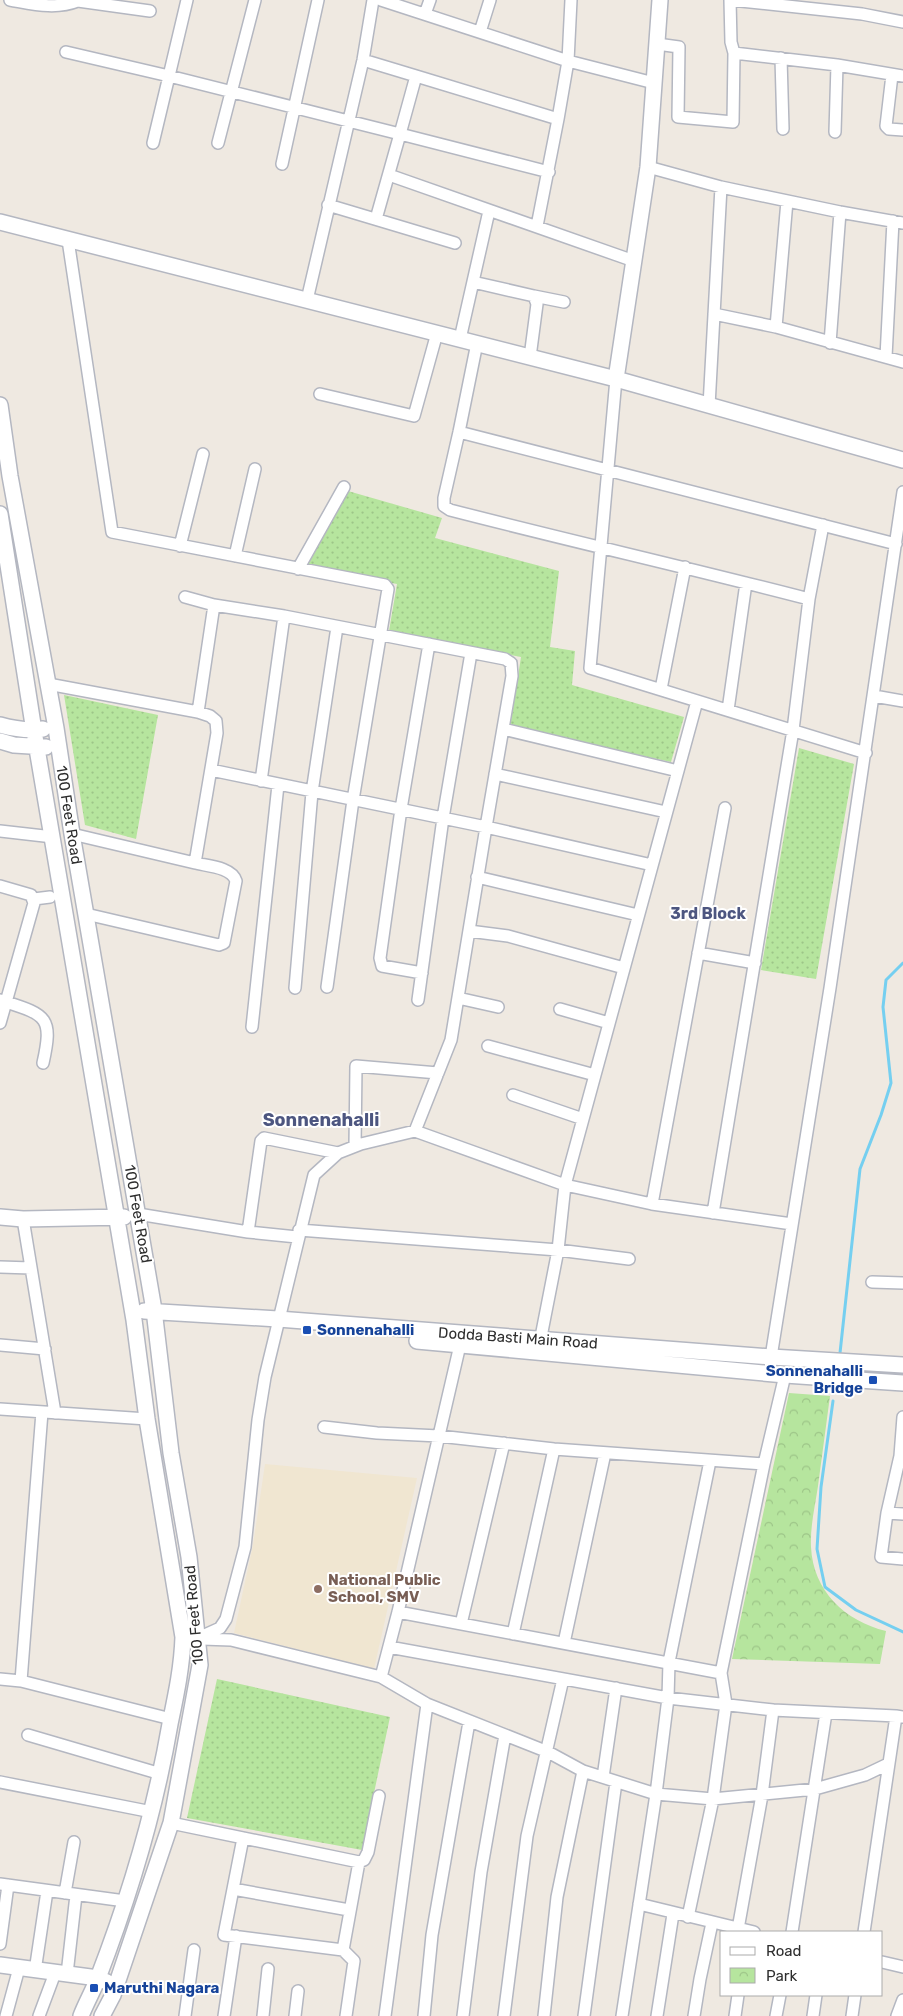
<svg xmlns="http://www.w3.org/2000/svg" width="903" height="2016" font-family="Rubik,sans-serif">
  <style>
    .education { fill: #f0e6d1 }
    .grass { fill: url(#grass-dots) }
    .park { fill: url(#park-crowns) }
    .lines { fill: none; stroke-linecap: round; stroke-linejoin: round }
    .stream { stroke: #75cff0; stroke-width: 3 }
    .street-casing { stroke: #b4b7c1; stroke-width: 14 }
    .secondary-casing { stroke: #b4b7c1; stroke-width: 18 }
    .street { stroke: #fff; stroke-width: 11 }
    .secondary { stroke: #fff; stroke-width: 15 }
    .transit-dot { fill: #1a4fb4; stroke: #fff; stroke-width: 2 }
    .education-dot { fill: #8d6e63; stroke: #fff; stroke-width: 2 }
    .labels { text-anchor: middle; stroke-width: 4; stroke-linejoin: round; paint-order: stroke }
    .street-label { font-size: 15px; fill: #2e2e2e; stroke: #fff }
    .transit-label { font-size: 15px; font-weight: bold; fill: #164399; stroke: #fff; text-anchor: start }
    .education-label { font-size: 15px; font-weight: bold; fill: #785e54; stroke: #fff; text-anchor: start }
    .neighbourhood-label { font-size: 16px; font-weight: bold; fill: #4d5680; stroke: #fff }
    .quarter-label { font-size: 18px; font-weight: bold; fill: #4d5680; stroke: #fff }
  </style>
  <defs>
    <pattern id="grass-dots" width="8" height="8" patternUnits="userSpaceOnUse" patternTransform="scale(1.25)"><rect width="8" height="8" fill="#b6e59e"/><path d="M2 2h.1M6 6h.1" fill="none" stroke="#9dc588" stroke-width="1.8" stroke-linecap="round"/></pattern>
    <pattern id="park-crowns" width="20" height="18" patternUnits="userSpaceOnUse" patternTransform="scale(1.25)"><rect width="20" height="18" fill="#b6e59e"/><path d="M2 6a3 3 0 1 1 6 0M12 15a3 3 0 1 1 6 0" fill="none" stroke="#9dc588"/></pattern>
  </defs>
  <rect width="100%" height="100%" fill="#efe9e1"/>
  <!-- education -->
  <path class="education" d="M 265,1464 L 417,1478 L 374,1669 L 234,1633 L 253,1545 Z"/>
  <!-- grass -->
  <path class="grass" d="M 348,491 L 442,518 L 435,538 L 559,571 L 550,647 L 575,651 L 572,685 L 684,717 L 671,762 L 510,727 L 521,657 L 389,631 L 397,584 L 305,567 Z
    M 64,695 L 158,715 L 136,839 L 85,825 Z
    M 799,748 L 854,764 L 816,979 L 761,970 Z
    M 217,1679 L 390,1717 L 362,1850 L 187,1818 Z"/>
  <!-- park -->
  <path class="park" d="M 789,1393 L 830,1396 C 826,1426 822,1456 818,1486 C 815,1506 810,1527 811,1547 C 813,1591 845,1621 886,1631 L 880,1664 L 732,1659 Z"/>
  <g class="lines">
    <!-- stream -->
    <path class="stream" d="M 840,1353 L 860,1169 L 881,1115 L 891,1083 L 883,1007 L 886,980 L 903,963
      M 833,1401 L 821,1487 L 817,1549 L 825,1587 L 856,1610 L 903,1632"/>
    <defs>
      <path id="street" d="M 10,0 C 33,4 55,10 78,1 L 150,11
        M 187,0 L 169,76 L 400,134 L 416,76 L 558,119 L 568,61 L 654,83
        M 381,0 L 568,61 L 571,0
        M 731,0 L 862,14 L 903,22
        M 425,14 L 430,0
        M 480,32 L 490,0
        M 657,44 L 679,47 L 678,117 L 733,122 L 734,53 L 731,42 L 730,0
        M 66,52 L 169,76 L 153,143
        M 734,53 L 837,65 L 903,76
        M 781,58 L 783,129
        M 363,60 L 416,76
        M 892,75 L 886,126 L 889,129 L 903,130
        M 835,132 L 837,65
        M 218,143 L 255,0
        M 282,164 L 318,0
        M 648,167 L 721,187 L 840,212 L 903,223
        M 389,175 L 634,261
        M 328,205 L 455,243
        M 376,219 L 400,134 L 549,172
        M 537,226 L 558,119
        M 68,240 L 112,532 L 385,585 L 388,589 L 353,800 L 327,987
        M 473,282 L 534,296 L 537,304 L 530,357
        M 534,296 L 564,302
        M 307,300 L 363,60 L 373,0
        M 714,314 L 776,327 L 903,362
        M 776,327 L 787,201
        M 460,339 L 489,211
        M 477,343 L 459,432 L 444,498 L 444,506 L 450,510 C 570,541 690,568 809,599
        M 830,343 L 840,212
        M 886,357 L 893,221
        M 616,379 L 590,668 L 866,753
        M 320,394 L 414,416 L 437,333
        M 709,406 L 721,187
        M 459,432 L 896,544
        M 180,546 L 203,454
        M 235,556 L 255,469
        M 298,569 L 344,487
        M 185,597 L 214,605
        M 48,684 L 198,712 L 210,716 L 216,721 L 217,733 L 195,863 L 72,834
        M 661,689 L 685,567
        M 874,696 L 903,701
        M 728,710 L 746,583
        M 198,712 L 214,605 L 284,616 L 505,659 L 511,663 L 512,676 L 486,827 L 451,1040 L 415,1131
        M 503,729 L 678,771
        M 211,770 L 486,827 L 652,865
        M 495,774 L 666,812
        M 261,781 L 284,616
        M 0,831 L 53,837
        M 477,877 L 638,915
        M 0,886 L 31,895 L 34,903 L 6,1002 C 47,1015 53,1018 43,1063
        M 34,899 L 50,897
        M 86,914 L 219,945 L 224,943 L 236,881 C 232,867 207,866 195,863
        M 469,931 L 508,936 L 624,968
        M 698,953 L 755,963
        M 422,973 L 382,966 L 380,958 L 401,809 L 429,644
        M 295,988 L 312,792 L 337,627
        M 458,998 L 498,1007
        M 0,1000 L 6,1002 L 0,1023
        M 418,1000 L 443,818 L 471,653
        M 560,1009 L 609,1023
        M 252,1027 L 278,785
        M 488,1046 L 595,1075
        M 513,1095 L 583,1119
        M 355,1146 L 356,1066 L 438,1073
        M 652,1204 L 725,808
        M 713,1213 L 793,730 L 809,599 L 823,525
        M 138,1214 L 248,1232 L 297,1237
        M 23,1219 L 55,1413
        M 299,1230 L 558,1250 L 629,1259
        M 248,1232 L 261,1141 L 264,1138 L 338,1153
        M 0,1267 L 31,1268
        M 872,1282 L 903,1283
        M 0,1345 L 45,1349
        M 539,1347 L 558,1250 L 565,1185 L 652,1204 L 792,1224
        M 770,1373 L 771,1357 L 830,988 L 903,492
        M 0,1409 L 147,1419
        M 903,1417 L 900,1456 L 887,1513 L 881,1557 L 903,1559
        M 324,1427 L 377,1433 L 439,1436 L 554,1449 L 764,1464 L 721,1673 L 398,1612
        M 764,1464 L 785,1375
        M 887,1513 L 903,1514
        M 461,1624 L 504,1443
        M 513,1634 L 554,1449
        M 198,1638 L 220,1628 L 226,1619 L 245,1547 L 258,1420 L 265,1377 L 314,1175 L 338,1153 L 361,1144 L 415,1131 L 565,1185 L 697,701
        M 202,1639 L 231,1640 L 381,1677 L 427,1704 L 548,1752 L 583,1771 L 557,1897 L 544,2016
        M 564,1643 L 605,1453
        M 389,1647 L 668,1698 L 773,1710 L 896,1716
        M 381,1677 L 398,1612 L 460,1345
        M 0,1679 L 21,1681 L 171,1719
        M 21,1681 L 42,1412
        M 28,1735 L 161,1774
        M 583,1771 L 656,1794 L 713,1799 L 815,1789 L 865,1775 L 888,1764
        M 603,1777 L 616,1688
        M 0,1782 L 152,1812
        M 171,1823 L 359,1862 L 343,1950 L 354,1961 L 346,2016
        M 243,1838 L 224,1935 L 343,1950
        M 359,1862 L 364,1860 L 368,1852 L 379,1796
        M 0,1884 L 125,1901
        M 233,1889 L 349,1910
        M 65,1893 L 74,1842
        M 639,1904 L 754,1932
        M 688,1917 L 713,1799 L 726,1704 L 721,1673
        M 738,1929 L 762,1795 L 773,1710
        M 792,1932 L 826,1713
        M 864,1932 L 896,1716 L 903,1717
        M 0,1944 L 8,1885
        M 882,1962 L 903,1967
        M 35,1971 L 47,1891
        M 67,1974 L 76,1895
        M 6,2016 L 19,1968
        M 39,2016 L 55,1973
        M 185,2016 L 194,1950
        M 224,2016 L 236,1936
        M 263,2016 L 268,1969
        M 295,2016 L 298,1991
        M 385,2016 L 427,1704
        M 424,2016 L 432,1935 L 469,1722
        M 463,2016 L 481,1872 L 505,1735
        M 504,2016 L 527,1836 L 563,1679
        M 584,2016 L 616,1782
        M 622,2016 L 656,1794 L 668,1698 L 669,1662 L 710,1461
        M 657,2016 L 673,1914
        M 694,2016 L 700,1979 L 712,1923
        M 735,2016 L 738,1995
        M 776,2016 L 780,1995
        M 813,2016 L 816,1995
        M 852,2016 L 855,1995
        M 897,2016 L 903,2000"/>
      <path id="secondary" d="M 660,0 L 648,167 L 616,379 L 903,460
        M 0,222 L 616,379
        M 0,405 L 10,476 L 56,728 L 72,834 L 154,1310 L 171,1453 L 189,1557 L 200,1665 L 171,1823 L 113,1995 L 102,2016
        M 0,514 L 34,731 L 134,1320 L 147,1419 L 183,1637 C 182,1667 176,1695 170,1724 C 155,1811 130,1895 98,1978 C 93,1991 86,2003 81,2016
        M 0,725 C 14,729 28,731 43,729
        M 0,741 L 14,745 L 46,747
        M 0,1217 L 23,1219 L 124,1217
        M 144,1311 L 278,1319 L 771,1357 L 903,1365
        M 417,1341 L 785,1375 L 903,1383
        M 0,1965 L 98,1978 L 107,1982"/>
    </defs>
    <!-- street casing -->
    <use href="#street" class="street-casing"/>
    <!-- secondary casing -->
    <use href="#secondary" class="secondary-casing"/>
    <!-- street -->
    <use href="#street" class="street"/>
    <!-- secondary -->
    <use href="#secondary" class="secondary"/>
  </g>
  <!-- markers -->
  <g class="transit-dot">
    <rect x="302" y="1325" width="10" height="10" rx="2.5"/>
    <rect x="868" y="1375" width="10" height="10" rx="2.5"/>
    <rect x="89" y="1983" width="10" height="10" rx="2.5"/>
  </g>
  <circle class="education-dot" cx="318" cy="1589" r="5"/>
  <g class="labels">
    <!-- street labels -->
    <g class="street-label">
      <text transform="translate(69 815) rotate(81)" y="5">100 Feet Road</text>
      <text transform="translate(138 1214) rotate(80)" y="5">100 Feet Road</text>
      <text transform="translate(518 1338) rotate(4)" y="5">Dodda Basti Main Road</text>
      <text transform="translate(194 1615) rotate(-95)" y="5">100 Feet Road</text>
    </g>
    <!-- transit labels -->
    <g class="transit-label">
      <text x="317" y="1335">Sonnenahalli</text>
      <text x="863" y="1376" text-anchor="end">Sonnenahalli<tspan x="863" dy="17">Bridge</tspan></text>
      <text x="104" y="1993">Maruthi Nagara</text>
    </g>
    <!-- education labels -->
    <g class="education-label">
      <text x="328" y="1585">National Public<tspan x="328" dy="17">School, SMV</tspan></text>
    </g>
    <!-- neighbourhood labels -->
    <g class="neighbourhood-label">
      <text x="708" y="919">3rd Block</text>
    </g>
    <!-- quarter labels -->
    <g class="quarter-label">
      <text x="321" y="1126">Sonnenahalli</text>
    </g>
  </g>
  <!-- legend -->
  <rect x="720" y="1931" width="162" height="65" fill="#ffffff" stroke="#ababab"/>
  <rect x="730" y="1947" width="25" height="8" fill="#ffffff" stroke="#ababab"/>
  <text x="766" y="1956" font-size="15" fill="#2e2e2e">Road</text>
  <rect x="730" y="1968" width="25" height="15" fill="url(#park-crowns)" stroke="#ababab"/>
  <text x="766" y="1981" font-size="15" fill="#2e2e2e">Park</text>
</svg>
